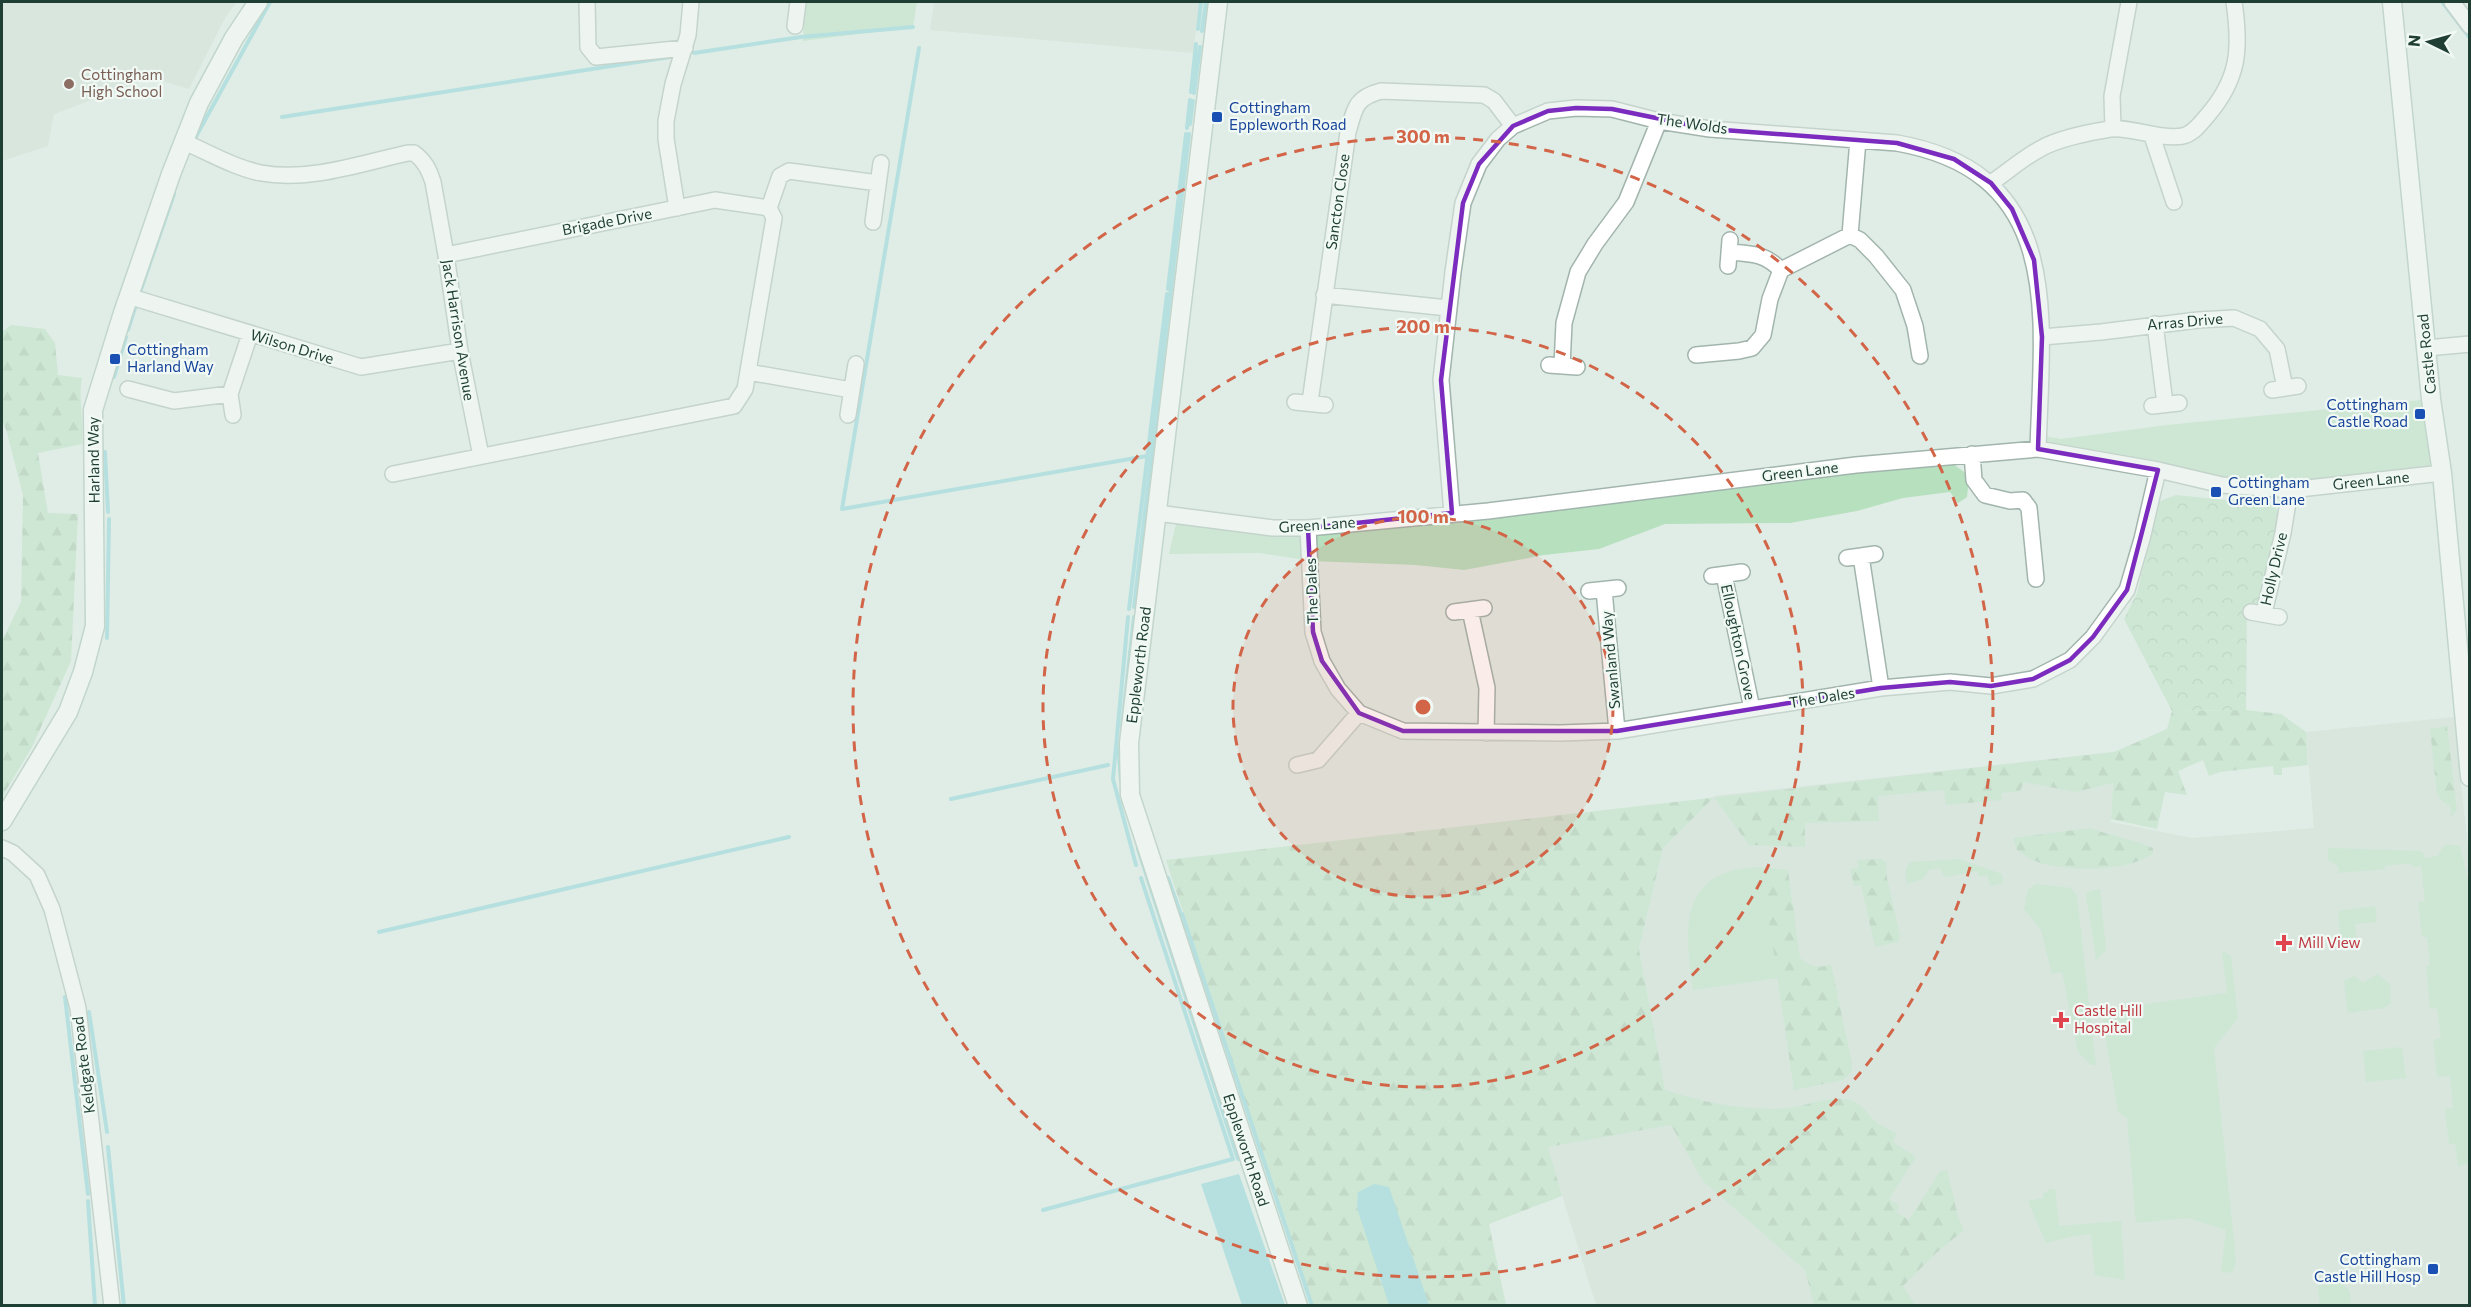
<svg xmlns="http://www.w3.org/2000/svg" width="2471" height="1307" font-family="Commissioner,sans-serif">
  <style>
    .built { fill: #ceddd5 }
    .grass { fill: #b7e0bf }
    .forest { fill: url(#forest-firs) }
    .park { fill: url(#park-crowns) }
    .water { fill: #82d0d8 }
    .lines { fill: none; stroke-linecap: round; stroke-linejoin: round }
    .stream { stroke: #82d0d8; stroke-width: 4 }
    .street-casing { stroke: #a2b5ad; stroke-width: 18 }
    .secondary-casing { stroke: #9dbaae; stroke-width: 21 }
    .street { stroke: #fff; stroke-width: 15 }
    .secondary { stroke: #fff; stroke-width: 18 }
    .marked { fill: none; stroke: #7b2cbf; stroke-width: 4.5; stroke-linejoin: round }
    .ring { fill: none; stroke: #d26447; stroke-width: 3; stroke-dasharray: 10 8 }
    .education-dot { fill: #8d6e63; stroke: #f1f9f5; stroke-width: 2 }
    .transit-dot { fill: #1a4fb4; stroke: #f1f9f5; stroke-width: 2 }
    .health-dot { fill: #e0444e; stroke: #f1f9f5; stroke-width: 2 }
    .labels { text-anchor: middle; stroke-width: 4.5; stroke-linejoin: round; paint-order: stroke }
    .education-label { font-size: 15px; fill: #785e54; stroke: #f1f9f5; text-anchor: start }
    .transit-label { font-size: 15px; fill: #164399; stroke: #f1f9f5; text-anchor: start }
    .street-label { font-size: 15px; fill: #1f3f35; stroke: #f1f9f5 }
    .health-label { font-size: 15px; fill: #be3a42; stroke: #f1f9f5; text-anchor: start }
    .centre { fill: #d26447; stroke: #f1f9f5; stroke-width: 3 }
    .ring-label { font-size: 18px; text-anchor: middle; font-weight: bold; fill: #d26447; stroke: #f1f9f5; stroke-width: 4.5; stroke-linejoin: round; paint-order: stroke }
  </style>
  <defs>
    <pattern id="forest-firs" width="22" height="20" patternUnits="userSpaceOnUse" patternTransform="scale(1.5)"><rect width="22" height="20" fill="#b7e0bf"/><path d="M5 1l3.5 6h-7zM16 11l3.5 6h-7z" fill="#9dc1a5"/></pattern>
    <pattern id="park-crowns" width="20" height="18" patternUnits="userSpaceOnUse" patternTransform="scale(1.5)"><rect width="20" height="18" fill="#b7e0bf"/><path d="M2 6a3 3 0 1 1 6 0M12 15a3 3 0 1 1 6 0" fill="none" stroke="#9dc1a5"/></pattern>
  </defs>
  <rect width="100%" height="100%" fill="#e0ede6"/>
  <!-- built -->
  <path class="built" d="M 2,2 L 237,2 L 226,16 L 189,89 L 151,78 L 54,114 L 48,146 L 2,161 Z
    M 934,2 L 1200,2 L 1193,53 L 930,30 Z
    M 2454,717 L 2470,867 L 2469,1305 L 1596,1305 L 1547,1147 L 1671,1124 L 1639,949 L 1663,848 L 1714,796 L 2114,752 L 2111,822 L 2192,838 L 2314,828 L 2306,732 Z"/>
  <!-- grass -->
  <path class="grass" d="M 805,2 L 917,2 L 913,27 L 803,41 Z
    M 2431,399 L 2442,473 L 2290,490 L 2038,449 L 2039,435 L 2061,439 L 2167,425 Z
    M 1941,456 L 1963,471 L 1969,479 L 1967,497 L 1958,503 L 1950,492 L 1903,498 L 1857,511 L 1790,523 L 1665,524 L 1599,549 L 1544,555 L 1464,570 L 1416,565 L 1311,561 L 1260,553 L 1169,554 L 1178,515 L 1273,528 Z
    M 2447,844 L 2460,846 L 2470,887 L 2470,1164 L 2458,1166 L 2455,1144 L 2449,1144 L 2445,1109 L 2453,1108 L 2450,1076 L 2437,1077 L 2433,1040 L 2441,1038 L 2437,1008 L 2430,1009 L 2426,966 L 2430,965 L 2427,937 L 2422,937 L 2418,902 L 2425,901 L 2421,866 L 2412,867 L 2411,863 L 2385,866 L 2385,869 L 2339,873 L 2338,866 L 2328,860 L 2328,848 L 2420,851 L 2423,853 L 2424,858 L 2438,856 L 2442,848 Z
    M 1959,859 L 2002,874 L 2003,883 L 1990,886 L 1987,875 L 1979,877 L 1977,871 L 1948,877 L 1944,876 L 1940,868 L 1929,870 L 1923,879 L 1907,884 C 1906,876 1903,867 1911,862 Z
    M 1761,867 L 1778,978 L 1693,990 C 1684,927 1679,869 1761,867 Z
    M 2036,884 L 2071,888 L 2077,896 L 2096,1065 L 2091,1065 L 2078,1052 L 2062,972 L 2052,974 L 2041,930 L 2024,909 L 2028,889 Z
    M 2100,889 L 2106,950 L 2096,960 L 2086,894 L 2090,891 Z
    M 2375,906 L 2377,922 L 2355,924 L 2357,943 L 2341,945 L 2338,911 Z
    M 2222,951 L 2231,956 L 2238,1018 L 2214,1048 L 2236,1261 L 2233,1271 L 2227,1273 L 2221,1271 L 2226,1230 L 2188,1218 L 2136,1223 L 2127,1118 L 2118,1112 L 2101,1010 L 2227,993 Z
    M 2377,974 L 2390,984 L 2391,1003 L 2384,1008 L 2348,1013 L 2344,981 L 2354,976 L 2363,983 Z
    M 2402,1047 L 2406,1078 L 2366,1082 L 2363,1051 Z
    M 2048,1189 L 2055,1189 L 2059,1226 L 2121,1221 L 2125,1280 L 2095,1275 L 2091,1234 L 2070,1237 L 2046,1243 L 2028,1201 L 2043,1198 L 2043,1193 L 2048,1192 Z
    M 2342,1282 L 2350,1292 L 2351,1305 L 2320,1305 L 2318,1286 Z"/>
  <!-- forest -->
  <path class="forest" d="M 11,325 L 45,329 L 55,343 L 58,375 L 82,378 C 78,400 84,422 82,444 L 38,453 L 48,513 L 78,514 L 71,661 L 32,747 L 2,797 L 2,641 L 21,602 L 23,495 L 7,433 L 2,419 L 2,332 Z
    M 2246,710 L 2281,714 L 2306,732 L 2308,765 L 2282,768 L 2282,775 L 2274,775 L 2273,766 L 2220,772 L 2209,776 L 2203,760 L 2178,771 L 2187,795 L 2165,792 L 2157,829 L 2111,819 L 2113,783 L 2075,792 L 2024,782 L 2020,791 L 2001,793 L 2002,800 L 1946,805 L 1944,790 L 1878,796 L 1879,821 L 1805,823 L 1805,847 L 1749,845 L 1714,797 L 1663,848 L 1639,949 L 1665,1090 C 1704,1103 1745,1111 1787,1108 C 1808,1106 1828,1095 1850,1100 C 1864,1104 1867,1115 1877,1123 C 1883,1127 1891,1130 1897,1134 L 1893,1142 L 1916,1157 L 1889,1199 L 1899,1206 L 1896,1212 L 1909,1220 L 1940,1171 L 1947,1170 L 1958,1217 L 1964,1230 L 1935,1254 L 1903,1286 L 1915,1305 L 1814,1305 L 1805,1270 L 1703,1181 L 1671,1125 L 1548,1147 L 1562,1196 L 1489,1224 L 1506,1305 L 1311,1305 L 1166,860 L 2114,752 L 2167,729 L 2172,711 Z
    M 2447,726 L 2457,810 L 2451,816 L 2450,806 L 2443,802 L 2437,794 L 2430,729 Z
    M 2090,828 C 2111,836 2133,839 2153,848 L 2153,853 C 2129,873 2060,872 2033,860 C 2027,858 2022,853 2017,850 L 2013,838 Z
    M 1881,859 L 1886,862 L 1887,878 L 1900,936 L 1898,942 L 1875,947 L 1861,885 L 1854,886 L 1850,869 L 1858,868 L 1857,860 Z
    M 1761,867 L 1788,870 L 1800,958 C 1811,967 1818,969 1831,964 L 1852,1064 L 1851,1073 L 1843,1080 L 1794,1090 Z"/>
  <!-- park -->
  <path class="park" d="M 2176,495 L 2275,505 L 2278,514 L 2261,601 L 2247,611 L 2246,710 L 2172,711 L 2124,619 L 2137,593 L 2160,501 Z"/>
  <!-- water -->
  <path class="water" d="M 1239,1174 L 1285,1305 L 1242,1305 L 1201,1184 Z
    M 1374,1184 L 1389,1187 L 1429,1305 L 1389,1305 L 1357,1208 L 1358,1192 Z"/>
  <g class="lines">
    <!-- stream -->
    <path class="stream" d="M 2443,3 L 2470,38
      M 1198,29 L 1201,2
      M 1202,31 L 1206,2
      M 919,48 L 842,509 L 1147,456
      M 694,53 L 801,37 L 913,27
      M 1191,92 L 1196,44
      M 1194,93 L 1200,47
      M 282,117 L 670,57
      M 1190,124 L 1193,101
      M 1187,128 L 1190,100
      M 193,142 L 270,2
      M 1168,289 L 1186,134
      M 139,295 L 174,194
      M 128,330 L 137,302
      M 114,377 L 126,337
      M 105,452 L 108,512
      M 1134,607 L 1189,134
      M 1129,609 L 1167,294
      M 1128,617 L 1113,779 L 1136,865
      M 107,638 L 109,519
      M 1122,727 L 1134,617
      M 1121,740 L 1119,756 L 1121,780
      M 951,799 L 1108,765
      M 1138,849 L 1238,1159
      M 1168,878 L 1181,915
      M 1182,914 L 1312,1306
      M 379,932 L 789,837
      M 65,997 L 88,1194
      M 89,1012 L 107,1132
      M 108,1147 L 124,1306
      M 88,1201 L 95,1306
      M 1043,1210 L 1233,1159 L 1141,878"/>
    <defs>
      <path id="street" d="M 587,2 L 588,47 L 596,57 L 685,48
        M 2452,2 L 2470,26
        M 795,26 L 798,2
        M 2113,129 L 2112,96 L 2129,2
        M 2152,136 L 2174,202
        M 1858,140 L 1850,235 L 1860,240 L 1876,256 L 1903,290 L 1915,326 L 1920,356
        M 184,142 C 208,152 235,168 261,173 C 309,182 362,163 408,153 L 414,153 C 425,161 429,170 433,182 L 446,255 L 460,351 L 481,456
        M 1991,183 C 2007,172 2023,158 2040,149 C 2057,139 2091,132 2110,129 C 2130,126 2158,140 2183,136 C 2193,134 2200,124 2207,116 C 2239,79 2241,49 2234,2
        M 677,208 L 666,139 L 666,121 L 673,84 L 688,35 L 691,2
        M 769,208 L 780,176 L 789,171 L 878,183
        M 873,222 L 881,163
        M 1729,252 C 1752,254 1764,253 1781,270
        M 446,255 L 715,200 L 769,208
        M 1728,266 L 1730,240
        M 1324,295 L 1448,308
        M 128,296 L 361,367 L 460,351
        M 2155,324 L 2165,404
        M 2042,337 L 2101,332 L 2198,320 L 2234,318 L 2260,329 L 2277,349 L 2285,388
        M 2427,348 L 2470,344
        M 1696,355 L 1739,351 L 1752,348 L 1763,335 L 1770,299 L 1781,270 L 1850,235
        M 1549,365 L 1577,367
        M 1562,366 L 1564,323 L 1578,272 L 1595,244 L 1626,202 L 1659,121
        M 748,372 L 851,390
        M 128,389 L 174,401 L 230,394
        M 2272,390 L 2298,386
        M 1295,402 L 1325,405
        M 1310,402 L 1348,132 C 1355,108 1355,98 1381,91 L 1484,95 L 1494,101 L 1513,126
        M 2152,406 L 2179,403
        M 233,415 L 230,394 L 250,334
        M 848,415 L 856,364
        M 1972,454 L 1974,480 L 1985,495 L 2010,501 L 2023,500 L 2029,508 L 2036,579
        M 393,474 L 734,406 L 745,389 L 774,218 L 769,208
        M 1157,513 L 1273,528 L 1308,528 L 1488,511 L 1856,465 L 2038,449 L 2158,470 L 2222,485 L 2290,490 L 2442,473
        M 1452,513 L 1441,380 L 1453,272 L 1463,203 L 1479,164 L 1498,139 L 1513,126 L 1548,111 L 1576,108 L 1612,109 L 1659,121 L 1710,129 L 1897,143 C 2066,173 2042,317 2038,449
        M 1308,528 L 1313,632 L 1322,661 L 1338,689 L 1359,713 L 1403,731 L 1560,733 L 1617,731 L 1881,688 L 1950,682 L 1991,686 L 2033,679 L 2070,660 L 2093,637 L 2127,590 L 2142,539 L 2158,470
        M 1861,556 L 1881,688
        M 1847,558 L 1875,554
        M 1724,575 L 1752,709
        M 1712,576 L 1742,572
        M 1604,590 L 1617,731
        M 1589,591 L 1618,588
        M 1470,610 L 1487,688 L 1486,733
        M 1454,612 L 1484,608
        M 2251,612 L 2279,617
        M 2264,613 L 2283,533 L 2290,490
        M 1297,765 L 1318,760 L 1359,713
        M 2,848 L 13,853 L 37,875 L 52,909 L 78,1008 L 112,1306"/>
      <path id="secondary" d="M 1218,2 L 1129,743 L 1130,795 L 1298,1306
        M 2392,2 L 2431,399 L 2442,473 L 2470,777
        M 2,821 L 68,712 L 83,672 L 95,626 L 93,410 L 123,313 L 171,174 L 199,103 L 234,38 L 258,2"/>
    </defs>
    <!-- street casing -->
    <use href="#street" class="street-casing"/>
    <!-- secondary casing -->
    <use href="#secondary" class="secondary-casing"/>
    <!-- street -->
    <use href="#street" class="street"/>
    <!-- secondary -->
    <use href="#secondary" class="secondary"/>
  </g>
  <!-- marked area -->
  <path d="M0 0H2471V1307H0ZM 1576,108 L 1612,109 L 1710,129 L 1897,143 L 1954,159 L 1991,183 L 2012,209 L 2034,260 L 2042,337 L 2038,449 L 2158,470 L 2127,590 L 2093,637 L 2070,660 L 2033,679 L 1991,686 L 1950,682 L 1881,688 L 1617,731 L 1403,731 L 1359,713 L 1322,661 L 1313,632 L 1308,528 L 1452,513 L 1441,380 L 1463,203 L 1479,164 L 1513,126 L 1548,111 Z" fill="#e0ede6" fill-opacity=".55" fill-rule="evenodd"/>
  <path class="marked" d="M 1576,108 L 1612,109 L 1710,129 L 1897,143 L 1954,159 L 1991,183 L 2012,209 L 2034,260 L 2042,337 L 2038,449 L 2158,470 L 2127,590 L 2093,637 L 2070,660 L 2033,679 L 1991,686 L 1950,682 L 1881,688 L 1617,731 L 1403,731 L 1359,713 L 1322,661 L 1313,632 L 1308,528 L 1452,513 L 1441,380 L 1463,203 L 1479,164 L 1513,126 L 1548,111 Z"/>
  <!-- distance rings -->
  <circle cx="1423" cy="707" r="190" fill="#d26447" fill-opacity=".12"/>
  <g class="ring">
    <circle cx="1423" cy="707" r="190"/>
    <circle cx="1423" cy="707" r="380"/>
    <circle cx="1423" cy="707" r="570"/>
  </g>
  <!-- markers -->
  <circle class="education-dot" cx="69" cy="84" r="6"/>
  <g class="transit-dot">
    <rect x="1211" y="111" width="12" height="12" rx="3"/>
    <rect x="109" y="353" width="12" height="12" rx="3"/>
    <rect x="2414" y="408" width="12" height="12" rx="3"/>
    <rect x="2210" y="486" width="12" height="12" rx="3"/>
    <rect x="2427" y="1263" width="12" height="12" rx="3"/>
  </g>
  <g class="health-dot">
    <path d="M2281 934h6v6h6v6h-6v6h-6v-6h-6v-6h6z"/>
    <path d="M2058 1011h6v6h6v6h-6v6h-6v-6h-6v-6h6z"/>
  </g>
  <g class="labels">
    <!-- education labels -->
    <g class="education-label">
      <text x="81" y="80">Cottingham<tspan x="81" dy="17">High School</tspan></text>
    </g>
    <!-- transit labels -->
    <g class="transit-label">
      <text x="1229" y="113">Cottingham<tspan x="1229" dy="17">Eppleworth Road</tspan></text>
      <text x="127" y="355">Cottingham<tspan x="127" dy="17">Harland Way</tspan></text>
      <text x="2408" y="410" text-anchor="end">Cottingham<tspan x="2408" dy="17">Castle Road</tspan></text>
      <text x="2228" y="488">Cottingham<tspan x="2228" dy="17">Green Lane</tspan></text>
      <text x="2421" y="1265" text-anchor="end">Cottingham<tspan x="2421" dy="17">Castle Hill Hosp</tspan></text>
    </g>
    <!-- street labels -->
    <g class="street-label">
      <text transform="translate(1692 124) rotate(8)" y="5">The Wolds</text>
      <text transform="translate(1338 202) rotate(-82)" y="5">Sancton Close</text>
      <text transform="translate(607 222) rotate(-11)" y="5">Brigade Drive</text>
      <text transform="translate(2185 322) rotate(-5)" y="5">Arras Drive</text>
      <text transform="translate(458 330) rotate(81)" y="5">Jack Harrison Avenue</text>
      <text transform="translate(292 347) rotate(17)" y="5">Wilson Drive</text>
      <text transform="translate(2427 354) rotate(-96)" y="5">Castle Road</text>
      <text transform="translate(94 460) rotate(-91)" y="5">Harland Way</text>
      <text transform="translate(1800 472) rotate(-7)" y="5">Green Lane</text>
      <text transform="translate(2371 481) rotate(-6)" y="5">Green Lane</text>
      <text transform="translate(1317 525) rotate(-4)" y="5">Green Lane</text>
      <text transform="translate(2274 569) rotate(-77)" y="5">Holly Drive</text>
      <text transform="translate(1312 591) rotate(-92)" y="5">The Dales</text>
      <text transform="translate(1738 642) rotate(78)" y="5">Elloughton Grove</text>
      <text transform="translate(1611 660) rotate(-95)" y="5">Swanland Way</text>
      <text transform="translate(1139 665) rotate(-83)" y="5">Eppleworth Road</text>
      <text transform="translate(1822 698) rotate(-9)" y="5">The Dales</text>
      <text transform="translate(84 1065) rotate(-97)" y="5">Keldgate Road</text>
      <text transform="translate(1246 1150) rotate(72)" y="5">Eppleworth Road</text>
    </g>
    <!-- health labels -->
    <g class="health-label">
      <text x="2298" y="948">Mill View</text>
      <text x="2074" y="1016">Castle Hill<tspan x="2074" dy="17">Hospital</tspan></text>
    </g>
  </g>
  <circle cx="1423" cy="707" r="9" class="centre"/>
  <g class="ring-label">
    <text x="1423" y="143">300 m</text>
    <text x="1423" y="333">200 m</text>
    <text x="1423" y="523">100 m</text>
  </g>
  <!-- border -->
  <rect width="2471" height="1307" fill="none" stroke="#1f3f35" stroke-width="6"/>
  <!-- north arrow -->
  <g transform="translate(2429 42) rotate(275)" stroke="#f1f9f5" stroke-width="4.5" paint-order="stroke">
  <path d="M0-4.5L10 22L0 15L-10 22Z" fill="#1f3f35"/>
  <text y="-9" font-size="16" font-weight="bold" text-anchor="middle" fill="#1f3f35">N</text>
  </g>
</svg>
